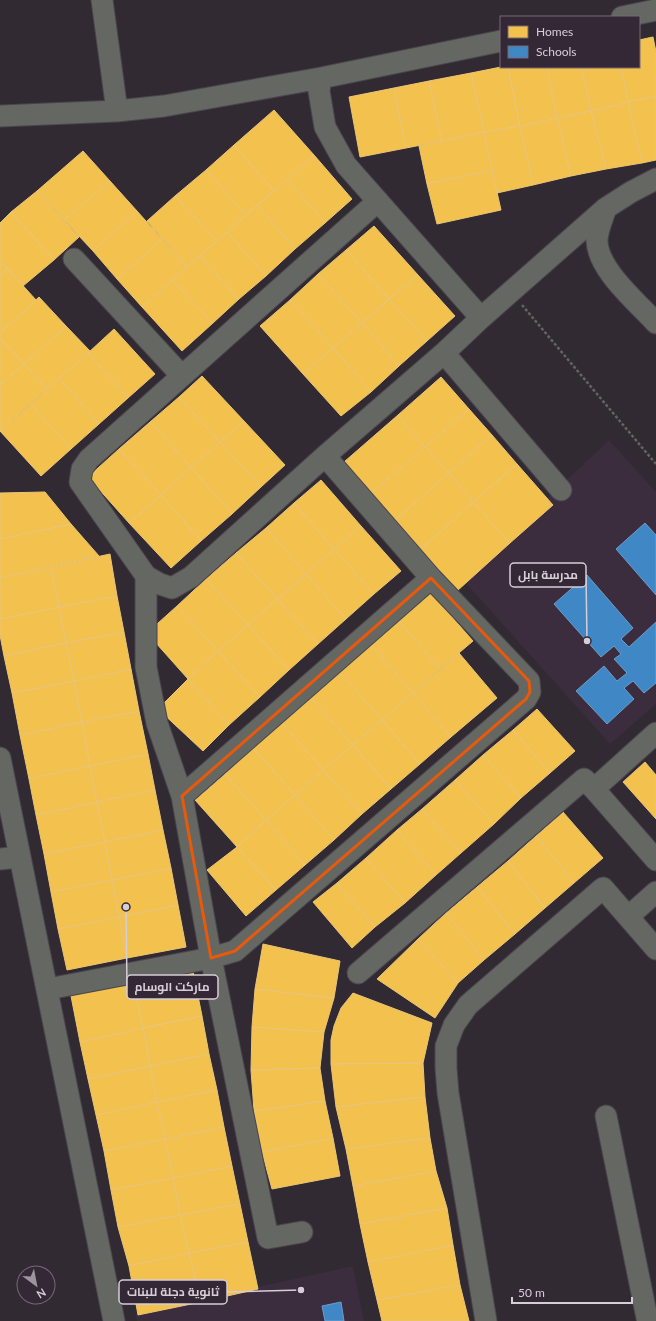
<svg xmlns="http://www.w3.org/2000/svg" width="656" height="1321" font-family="Lato,Cairo,sans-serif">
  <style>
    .built { fill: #3b2c3e }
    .homes { fill: #f2c14e; stroke: #eac577 }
    .schools { fill: #3f88c5; stroke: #6c9dca }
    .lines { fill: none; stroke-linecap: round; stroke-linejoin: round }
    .minor-casing { stroke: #4b454c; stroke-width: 23 }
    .path { stroke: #636462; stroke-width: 2.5; stroke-dasharray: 3 2; stroke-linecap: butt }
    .minor { stroke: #646762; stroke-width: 21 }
    .marked { fill: none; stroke: #e8590c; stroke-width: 3; stroke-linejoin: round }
    .leader { fill: none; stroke: #d6ced7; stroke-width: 1.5 }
    .callout-dot { fill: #d6ced7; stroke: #342736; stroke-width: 1.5 }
    .callout { fill: #342736; stroke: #d6ced7; stroke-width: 1.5 }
    .callout-label { font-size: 12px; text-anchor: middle; font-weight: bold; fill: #d6ced7 }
  </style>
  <rect width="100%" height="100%" fill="#312a32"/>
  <!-- built -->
  <path class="built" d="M 609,440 L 656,492 L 656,704 L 610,744 L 462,579 Z
    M 353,1266 L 364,1321 L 137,1321 L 135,1314 Z"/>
  <!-- homes -->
  <path class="homes" d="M 653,37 L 656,52 L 656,96 L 628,102 L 621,67 L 639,67 L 639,40 Z
    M 501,67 L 508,67 L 520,126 L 484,132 L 471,73 Z
    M 508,67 L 547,67 L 557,118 L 520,126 Z
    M 547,67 L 582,67 L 591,111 L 557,118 Z
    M 582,67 L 621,67 L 628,102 L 591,111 Z
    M 471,73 L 484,132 L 442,141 L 429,81 Z
    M 429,81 L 442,141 L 406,148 L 394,88 Z
    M 394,88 L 406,148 L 360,157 L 349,97 Z
    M 656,96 L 656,160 L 642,163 L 628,102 Z
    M 628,102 L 642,163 L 606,169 L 591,111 Z
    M 274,110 L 314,155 L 274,191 L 234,145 Z
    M 591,111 L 606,169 L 571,176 L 557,118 Z
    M 557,118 L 571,176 L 533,185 L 520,126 Z
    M 520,126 L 533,185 L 497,193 L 484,132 Z
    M 484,132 L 492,170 L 427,184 L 419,146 Z
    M 234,145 L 274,191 L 246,215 L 206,170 Z
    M 83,151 L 110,181 L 64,220 L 37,191 Z
    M 314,155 L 352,199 L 325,223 L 287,179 Z
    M 206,170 L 246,215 L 217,241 L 175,196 Z
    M 492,170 L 501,210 L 437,224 L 427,184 Z
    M 287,179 L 325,223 L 295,249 L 257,205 Z
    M 110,181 L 137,211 L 93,251 L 64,220 Z
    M 37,191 L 79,237 L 54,260 L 11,212 Z
    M 175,196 L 217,241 L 187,267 L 147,221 Z
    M 257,205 L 295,249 L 266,276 L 227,232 Z
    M 137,211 L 162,239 L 117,279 L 93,251 Z
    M 11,212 L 54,260 L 23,286 L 0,261 L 0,223 Z
    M 374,226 L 418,275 L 389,299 L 346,250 Z
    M 227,232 L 266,276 L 239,299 L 199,256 Z
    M 162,239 L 187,267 L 142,307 L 117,279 Z
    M 346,250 L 389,299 L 362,323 L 318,274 Z
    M 199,256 L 239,299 L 213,323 L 172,280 Z
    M 0,261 L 8,269 L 0,276 Z
    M 8,269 L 36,300 L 0,333 L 0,276 Z
    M 318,274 L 362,323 L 333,348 L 290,300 Z
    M 418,275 L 455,316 L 427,341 L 389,299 Z
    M 172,280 L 213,323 L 182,351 L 142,307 Z
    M 39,297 L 66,326 L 24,364 L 0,338 L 0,333 Z
    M 389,299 L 427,341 L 399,366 L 362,323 Z
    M 290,300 L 333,348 L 303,374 L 260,326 Z
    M 362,323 L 399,366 L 371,392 L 333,348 Z
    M 66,326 L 90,351 L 47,389 L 24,364 Z
    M 114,329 L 155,374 L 128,398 L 88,353 Z
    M 0,338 L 24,364 L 0,385 Z
    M 333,348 L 371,392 L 341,416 L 303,374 Z
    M 88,353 L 128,398 L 99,424 L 59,378 Z
    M 24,364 L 47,389 L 0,431 L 0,385 Z
    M 202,376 L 244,421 L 220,442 L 179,397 Z
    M 441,377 L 469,409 L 425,447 L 398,415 Z
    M 59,378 L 99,424 L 71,449 L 31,404 Z
    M 179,397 L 220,442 L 191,467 L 150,422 Z
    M 31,404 L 71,449 L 41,476 L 0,431 Z
    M 469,409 L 492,435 L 449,473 L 425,447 Z
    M 398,415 L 425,447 L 371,493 L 344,462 Z
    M 244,421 L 285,465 L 261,487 L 220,442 Z
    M 150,422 L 191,467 L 161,495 L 119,449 Z
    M 492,435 L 517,464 L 473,502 L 449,473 Z
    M 220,442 L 261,487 L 232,514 L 191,467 Z
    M 425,447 L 449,473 L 395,520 L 371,493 Z
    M 119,449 L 161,495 L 129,523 L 88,477 Z
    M 517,464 L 553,505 L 510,543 L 473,502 Z
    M 191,467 L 232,514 L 201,541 L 161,495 Z
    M 449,473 L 473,502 L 421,549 L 395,520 Z
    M 321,480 L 361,526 L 334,549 L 294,503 Z
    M 45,492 L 71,524 L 0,539 L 0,493 Z
    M 161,495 L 201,541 L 171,568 L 129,523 Z
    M 473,502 L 510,543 L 457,591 L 421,549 Z
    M 294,503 L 334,549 L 306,574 L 266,528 Z
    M 71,524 L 99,556 L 0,578 L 0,539 Z
    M 361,526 L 401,571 L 374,594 L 334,549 Z
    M 266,528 L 306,574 L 277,599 L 236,553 Z
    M 334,549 L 374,594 L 346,619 L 306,574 Z
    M 236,553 L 277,599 L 248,625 L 206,579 Z
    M 110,554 L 117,596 L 59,607 L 51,567 Z
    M 51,567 L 59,607 L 0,619 L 0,578 Z
    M 306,574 L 346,619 L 318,644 L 277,599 Z
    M 206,579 L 248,625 L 218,651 L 177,606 Z
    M 431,593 L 473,641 L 440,669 L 399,621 Z
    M 117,596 L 124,632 L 66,643 L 59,607 Z
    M 277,599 L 318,644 L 289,670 L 248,625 Z
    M 177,606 L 218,651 L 188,679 L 147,633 Z
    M 59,607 L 66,643 L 4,656 L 0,635 L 0,619 Z
    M 399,621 L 440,669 L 413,693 L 371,645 Z
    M 248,625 L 289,670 L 260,697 L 218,651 Z
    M 124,632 L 131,669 L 74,681 L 66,643 Z
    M 66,643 L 74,681 L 12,693 L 4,656 Z
    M 371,645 L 413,693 L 382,720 L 340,672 Z
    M 218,651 L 260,697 L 229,725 L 188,679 Z
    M 459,653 L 497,698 L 451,737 L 413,693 Z
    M 131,669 L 139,711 L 82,722 L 74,681 Z
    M 340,672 L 382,720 L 353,745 L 311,698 Z
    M 188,679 L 229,725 L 203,751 L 158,709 Z
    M 74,681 L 82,722 L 20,735 L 12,693 Z
    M 413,693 L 451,737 L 420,764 L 382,720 Z
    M 311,698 L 353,745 L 323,770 L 282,723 Z
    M 537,709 L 575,751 L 550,773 L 513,730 Z
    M 139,711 L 148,754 L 90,766 L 82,722 Z
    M 382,720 L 420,764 L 391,789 L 353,745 Z
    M 82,722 L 90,766 L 29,779 L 20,735 Z
    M 282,723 L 323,770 L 295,795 L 253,748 Z
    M 513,730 L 550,773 L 521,798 L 483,755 Z
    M 353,745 L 391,789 L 362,814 L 323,770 Z
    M 253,748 L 295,795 L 266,820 L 225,774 Z
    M 148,754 L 155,790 L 97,802 L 90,766 Z
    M 483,755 L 521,798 L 494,824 L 455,780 Z
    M 645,762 L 656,775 L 656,819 L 623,782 Z
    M 90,766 L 97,802 L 36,815 L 29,779 Z
    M 323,770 L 362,814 L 334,840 L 295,795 Z
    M 225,774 L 266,820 L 237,847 L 195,800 Z
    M 455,780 L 494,824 L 461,853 L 422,809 Z
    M 155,790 L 163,830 L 105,842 L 97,802 Z
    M 295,795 L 334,840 L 305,865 L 266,820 Z
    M 97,802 L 105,842 L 44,854 L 36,815 Z
    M 422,809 L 461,853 L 436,875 L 397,830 Z
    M 563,812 L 603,858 L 574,883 L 536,836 Z
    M 266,820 L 305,865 L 276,890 L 237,847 Z
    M 163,830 L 171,868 L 112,880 L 105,842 Z
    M 397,830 L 436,875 L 405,903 L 366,858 Z
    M 536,836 L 574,883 L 545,908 L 508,861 Z
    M 105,842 L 112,880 L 51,892 L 44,854 Z
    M 237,847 L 276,890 L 246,916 L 207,870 Z
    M 366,858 L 405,903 L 375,927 L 337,883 Z
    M 508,861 L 545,908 L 515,934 L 477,887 Z
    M 171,868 L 178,905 L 119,917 L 112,880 Z
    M 112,880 L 119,917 L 58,929 L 51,892 Z
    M 337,883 L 375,927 L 352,948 L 313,902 Z
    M 477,887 L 515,934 L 484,960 L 446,913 Z
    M 178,905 L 186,947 L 127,958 L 119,917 Z
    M 446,913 L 484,960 L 458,983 L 418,939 Z
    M 119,917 L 127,958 L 67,970 L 58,929 Z
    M 418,939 L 458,983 L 435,1018 L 377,979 Z
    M 263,944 L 340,961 L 334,998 L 255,989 Z
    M 193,971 L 202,1016 L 143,1028 L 133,983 Z
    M 133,983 L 143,1028 L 80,1042 L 71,996 Z
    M 255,989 L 334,998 L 324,1032 L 252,1027 Z
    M 353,993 L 432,1023 L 423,1063 L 331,1064 L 331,1040 L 334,1026 L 341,1008 Z
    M 202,1016 L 209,1054 L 150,1066 L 143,1028 Z
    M 252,1027 L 324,1032 L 320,1068 L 251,1070 Z
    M 143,1028 L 150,1066 L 88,1079 L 80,1042 Z
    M 209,1054 L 217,1090 L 157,1102 L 150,1066 Z
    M 423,1063 L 425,1097 L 336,1107 L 331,1064 Z
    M 150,1066 L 157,1102 L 96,1115 L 88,1079 Z
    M 320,1068 L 325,1101 L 254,1111 L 251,1070 Z
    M 217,1090 L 224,1127 L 165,1139 L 157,1102 Z
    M 425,1097 L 430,1138 L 346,1149 L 336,1107 Z
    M 325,1101 L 333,1138 L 262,1152 L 254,1111 Z
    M 157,1102 L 165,1139 L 104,1151 L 96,1115 Z
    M 224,1127 L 232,1166 L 173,1178 L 165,1139 Z
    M 333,1138 L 340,1176 L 272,1189 L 262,1152 Z
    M 430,1138 L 436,1171 L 353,1186 L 346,1149 Z
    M 165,1139 L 173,1178 L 111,1190 L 104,1151 Z
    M 232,1166 L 240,1204 L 180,1215 L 173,1178 Z
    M 436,1171 L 447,1208 L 360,1224 L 353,1186 Z
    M 173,1178 L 180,1215 L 118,1227 L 111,1190 Z
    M 240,1204 L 248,1242 L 189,1253 L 180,1215 Z
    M 447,1208 L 453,1245 L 368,1262 L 360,1224 Z
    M 180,1215 L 189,1253 L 129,1266 L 118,1227 Z
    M 248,1242 L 258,1289 L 201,1302 L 189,1253 Z
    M 453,1245 L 460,1285 L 377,1300 L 368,1262 Z
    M 189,1253 L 201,1302 L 138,1315 L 129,1266 Z
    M 460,1285 L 469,1321 L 382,1321 L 377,1300 Z"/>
  <!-- schools -->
  <path class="schools" d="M 645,523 L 656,535 L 656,595 L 616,549 Z
    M 587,575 L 633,628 L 621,639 L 629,647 L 656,622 L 656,683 L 644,693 L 633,681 L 624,688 L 634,699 L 607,724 L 576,691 L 604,666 L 617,681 L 627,673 L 614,659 L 621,654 L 614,646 L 601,657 L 554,604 Z
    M 341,1302 L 344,1321 L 325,1321 L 322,1306 Z"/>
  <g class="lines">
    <defs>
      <path id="minor" d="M 102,0 L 117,111
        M 622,17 L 656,10
        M 321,78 L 319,91 L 325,127 L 346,165 L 481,318
        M 0,116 L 117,111 L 164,106 L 321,78 L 501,41
        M 378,201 L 89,459 L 82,469 L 80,482 L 146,576 L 160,584 L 172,588 L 191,577 L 325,456 L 444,353 L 481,318 L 606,208 L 631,192 L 656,179
        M 606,208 C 603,218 597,230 597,241 C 598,270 637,302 656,323
        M 74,259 L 181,375
        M 444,353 L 561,490
        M 146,576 L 146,667 L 157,723 L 182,796
        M 0,758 L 114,1321
        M 594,789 L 656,860
        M 0,859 L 20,857
        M 629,916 L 656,892
        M 358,973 L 584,779 L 594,789 L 656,733
        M 48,989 L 211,958 L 235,951 L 526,699 L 530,692 L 529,681 L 431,578 L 325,456
        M 606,1116 L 647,1318
        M 302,1232 L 268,1238 L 211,958 L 182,796 L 431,578
        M 486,1321 L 448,1093 L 446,1068 L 446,1046 L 454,1025 L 468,1005 L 603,888 L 656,949"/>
    </defs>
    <!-- minor casing -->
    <use href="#minor" class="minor-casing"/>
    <!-- path -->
    <path class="path" d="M 522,305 L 656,464"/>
    <!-- minor -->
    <use href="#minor" class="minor"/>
  </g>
  <!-- marked area -->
  <path class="marked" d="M 431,578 L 529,681 L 530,692 L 526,699 L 235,951 L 211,958 L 182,796 Z"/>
  <!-- callouts -->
  <path class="leader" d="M587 641L586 575M126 907L127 987M301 1290L227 1292"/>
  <g class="callout-dot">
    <circle cx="587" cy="641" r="4"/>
    <circle cx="126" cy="907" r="4"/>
    <circle cx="301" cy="1290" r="4"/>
  </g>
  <g class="callout">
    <rect x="510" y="563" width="76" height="24" rx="4"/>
    <rect x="127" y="975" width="91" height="24" rx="4"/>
    <rect x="119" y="1280" width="108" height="24" rx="4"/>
  </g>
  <g class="callout-label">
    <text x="548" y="579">مدرسة بابل</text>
    <text x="172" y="991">ماركت الوسام</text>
    <text x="173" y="1296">ثانوية دجلة للبنات</text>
  </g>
  <!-- legend -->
  <rect x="500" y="16" width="140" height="52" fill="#342736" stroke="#756a76"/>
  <rect x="508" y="26" width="20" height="12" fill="#f2c14e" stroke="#756a76"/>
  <text x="536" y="36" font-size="12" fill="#d6ced7">Homes</text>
  <rect x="508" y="46" width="20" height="12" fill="#3f88c5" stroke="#756a76"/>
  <text x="536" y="56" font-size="12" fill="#d6ced7">Schools</text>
  <!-- north arrow -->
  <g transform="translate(36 1285) rotate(148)"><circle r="19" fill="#342736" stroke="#756a76"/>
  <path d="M0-3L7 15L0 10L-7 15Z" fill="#9c959d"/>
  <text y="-6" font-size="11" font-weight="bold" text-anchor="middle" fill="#d6ced7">N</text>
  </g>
  <!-- scale -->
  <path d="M512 1297v6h120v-6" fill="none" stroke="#d6ced7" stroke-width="2"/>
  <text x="518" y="1297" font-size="12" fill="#d6ced7" stroke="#342736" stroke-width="3" paint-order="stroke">50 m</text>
</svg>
